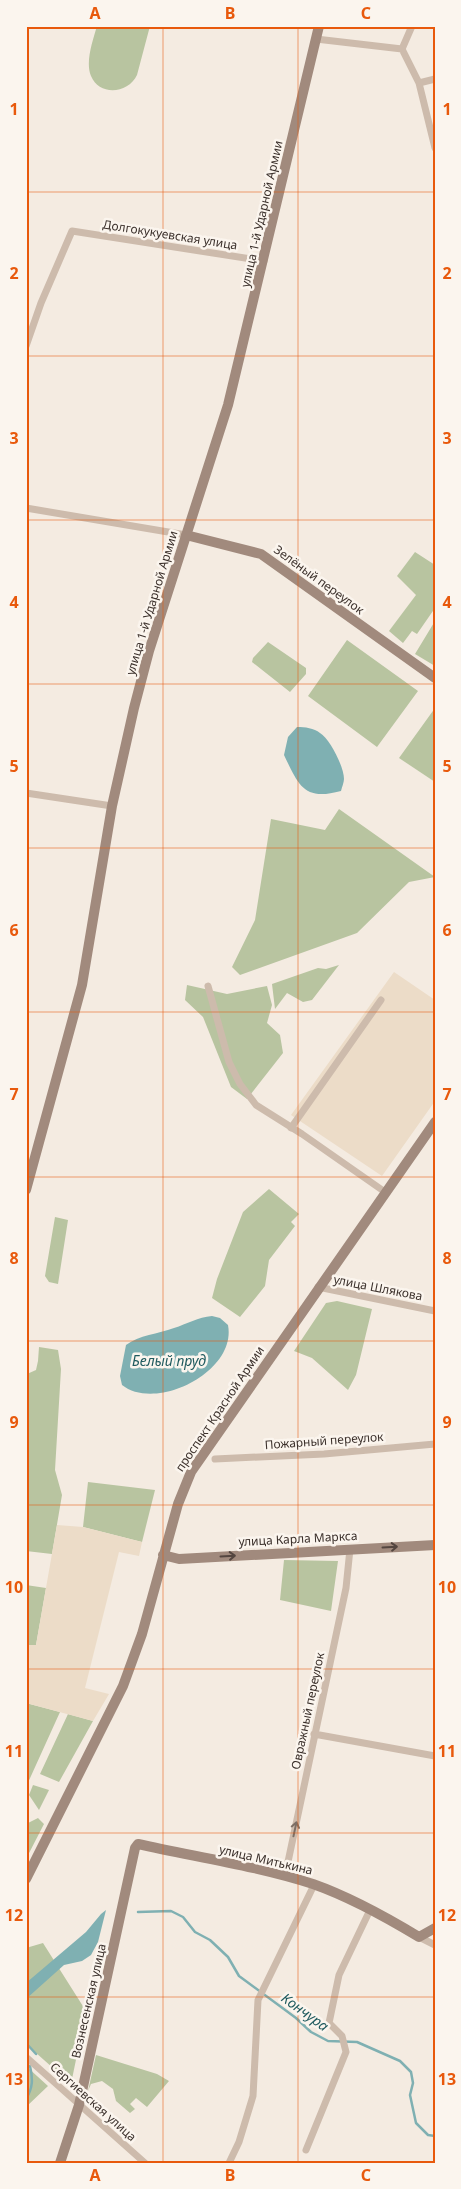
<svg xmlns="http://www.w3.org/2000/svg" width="461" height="2189" font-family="'Noto Sans',sans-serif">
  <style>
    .green { fill: #b8c4a0 }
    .plaza { fill: #ecdcc8 }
    .water { fill: #7fb0b2 }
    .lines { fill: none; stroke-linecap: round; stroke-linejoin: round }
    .stream { stroke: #7fb0b2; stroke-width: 2.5 }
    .street { stroke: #cdbbac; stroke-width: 7 }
    .secondary { stroke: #a18a7d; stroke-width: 10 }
    .oneway { stroke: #544640 }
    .oneway2 { stroke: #7d6f65 }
    .grid { fill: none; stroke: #e8590c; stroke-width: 1; stroke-opacity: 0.55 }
    .labels { text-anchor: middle; stroke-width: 5; stroke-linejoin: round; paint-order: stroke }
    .street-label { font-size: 12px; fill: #3b302b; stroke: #fbf5ee }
    .water-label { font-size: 14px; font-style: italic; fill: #1f5a5e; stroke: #fbf5ee }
    .neatline { fill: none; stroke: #e8590c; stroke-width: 2 }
    .grid-label { font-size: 16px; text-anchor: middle; font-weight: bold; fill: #e8590c }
  </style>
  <rect width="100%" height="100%" fill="#f4ebe1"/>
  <!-- green -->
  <path class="green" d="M 97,26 L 150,26 L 137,75 C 128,94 99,96 91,76 C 85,62 93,40 97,26 Z
    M 415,552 L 435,565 L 435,608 L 417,634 L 412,631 L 403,643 L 389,631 L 416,595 L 397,576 Z
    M 435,621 L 435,666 L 415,654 Z
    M 347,640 L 418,691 L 377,747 L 308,696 Z
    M 268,642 L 306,668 L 306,674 L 290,692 L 252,662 L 253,658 Z
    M 435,708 L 435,782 L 399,758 Z
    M 339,809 L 435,877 L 409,882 L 357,933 L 240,975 L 232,967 L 255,920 L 271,819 L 325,830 Z
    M 339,965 L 312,1000 L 303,1002 L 287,993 L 275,1009 L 272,984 L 318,968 L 326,969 Z
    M 187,985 L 227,994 L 267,986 L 272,1005 L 267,1023 L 280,1035 L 283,1053 L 247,1099 L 231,1087 L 203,1017 L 185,1000 Z
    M 269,1189 L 299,1214 L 291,1222 L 295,1226 L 269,1260 L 265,1286 L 240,1317 L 212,1298 L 217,1279 L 243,1212 Z
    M 55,1217 L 68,1220 L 58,1284 L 49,1282 L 45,1276 Z
    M 337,1301 L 372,1309 L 356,1375 L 348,1390 L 312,1358 L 294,1351 L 326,1303 Z
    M 39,1347 L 58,1350 L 61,1369 L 55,1470 L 62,1495 L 52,1554 L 26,1551 L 26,1382 L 27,1374 L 36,1370 L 38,1361 Z
    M 88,1482 L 155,1490 L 142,1542 L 83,1527 Z
    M 284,1560 L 338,1561 L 331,1611 L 280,1600 Z
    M 26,1585 L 46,1588 L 36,1645 L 26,1645 Z
    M 26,1703 L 60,1712 L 26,1787 Z
    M 68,1714 L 93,1721 L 59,1782 L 40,1774 Z
    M 33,1785 L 49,1790 L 39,1810 L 29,1795 Z
    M 38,1818 L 44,1824 L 26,1859 L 26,1824 Z
    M 43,1943 L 86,2011 L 71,2084 L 26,2044 L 26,1948 Z
    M 96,2055 L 157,2074 L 169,2081 L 147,2107 L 136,2098 L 130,2104 L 135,2109 L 130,2113 L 116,2101 L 113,2089 L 102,2081 L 91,2084 L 88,2091 Z
    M 26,2066 L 48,2086 L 26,2107 Z"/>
  <!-- plaza -->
  <path class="plaza" d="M 394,972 L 435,1000 L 435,1101 L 382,1176 L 291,1115 Z
    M 57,1525 L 83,1527 L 142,1542 L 139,1556 L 119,1552 L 85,1688 L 109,1694 L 93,1721 L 26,1703 L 26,1645 L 36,1645 Z"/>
  <!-- water -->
  <path class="water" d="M 297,727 C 305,727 314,728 320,733 C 330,739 344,767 344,779 C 344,782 342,787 341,791 C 304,801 299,786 284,755 L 288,737 Z
    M 212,1316 L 220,1318 L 228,1325 C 237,1372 156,1412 122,1385 L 120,1376 L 126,1345 C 139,1335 158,1334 174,1328 C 187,1324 198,1317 212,1316 Z
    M 106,1910 L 98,1942 L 91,1955 L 82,1961 L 64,1965 L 26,1999 L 26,1983 L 86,1932 L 101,1914 Z"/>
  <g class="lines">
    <!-- stream -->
    <path class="stream" d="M 138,1912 L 171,1911 L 183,1917 L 195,1932 L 210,1940 L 228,1957 L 239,1976 L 296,2018 L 311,2032 L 328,2041 L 357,2042 L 400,2061 L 411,2072 L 413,2083 L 410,2095 L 416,2123 L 428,2135 L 435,2136
      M 26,2043 L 36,2054
      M 26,2099 C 33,2088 33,2079 30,2066"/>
    <!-- street -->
    <path class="street" d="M 316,39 L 402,49 L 412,26
      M 402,49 L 419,83 L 435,148
      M 419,83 L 435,79
      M 26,346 L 41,303 L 72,231 L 264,261
      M 26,508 L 186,535
      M 26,793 L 112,806
      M 208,986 L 229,1062 L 240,1084 L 256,1105 L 302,1134 L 385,1192
      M 291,1128 L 381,1000
      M 318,1287 L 435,1311
      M 215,1459 L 324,1454 L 435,1444
      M 314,1734 L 435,1756
      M 285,1876 L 346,1588 L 350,1549
      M 419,1937 L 435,1945
      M 26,2057 L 145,2163
      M 306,2150 L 346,2052 L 342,2036 L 329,2023 L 339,1975 L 370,1910
      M 229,2163 L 239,2142 L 253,2096 L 258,2000 L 314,1885"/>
    <!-- secondary -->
    <path class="secondary" d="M 186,535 L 261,554 L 435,678
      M 26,1190 L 82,985 L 112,806 L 134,708 L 149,651 L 228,405 L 319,26
      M 163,1555 L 179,1559 L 435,1545
      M 26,1879 L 123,1686 L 142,1634 L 178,1504 L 191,1472 L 435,1122
      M 60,2163 L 79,2105 L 135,1848 L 138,1844 C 196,1857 257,1866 313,1884 C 350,1897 386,1917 419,1937 L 435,1928"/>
  </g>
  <!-- one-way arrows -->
  <defs><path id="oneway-shaft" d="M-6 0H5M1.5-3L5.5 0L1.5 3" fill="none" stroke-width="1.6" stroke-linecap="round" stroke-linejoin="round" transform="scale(1.25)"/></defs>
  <g class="oneway">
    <use href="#oneway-shaft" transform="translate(390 1547) rotate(-3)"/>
    <use href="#oneway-shaft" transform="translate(228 1556) rotate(-3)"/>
  </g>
  <use class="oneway2" href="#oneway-shaft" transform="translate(295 1829) rotate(-78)"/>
  <!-- grid -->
  <path class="grid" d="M 163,26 L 163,2163M 298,26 L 298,2163M 26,192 L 435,192M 26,356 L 435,356M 26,520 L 435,520M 26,684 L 435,684M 26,848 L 435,848M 26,1012 L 435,1012M 26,1177 L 435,1177M 26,1341 L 435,1341M 26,1505 L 435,1505M 26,1669 L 435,1669M 26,1833 L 435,1833M 26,1997 L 435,1997"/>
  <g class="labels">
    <!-- street labels -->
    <g class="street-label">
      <text transform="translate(262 214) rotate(-77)" y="4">улица 1-й Ударной Армии</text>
      <text transform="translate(170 235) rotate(9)" y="4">Долгокукуевская улица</text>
      <text transform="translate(319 580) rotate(36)" y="4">Зелёный переулок</text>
      <text transform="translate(152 603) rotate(-73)" y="4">улица 1-й Ударной Армии</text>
      <text transform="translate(378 1288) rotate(11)" y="4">улица Шлякова</text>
      <text transform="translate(220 1409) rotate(-56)" y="4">проспект Красной Армии</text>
      <text transform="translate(324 1441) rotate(-4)" y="4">Пожарный переулок</text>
      <text transform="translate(298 1539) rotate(-3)" y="4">улица Карла Маркса</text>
      <text transform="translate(308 1711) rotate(-78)" y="4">Овражный переулок</text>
      <text transform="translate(266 1860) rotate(13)" y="4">улица Митькина</text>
      <text transform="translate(89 2001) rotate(-77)" y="4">Вознесенская улица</text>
      <text transform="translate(93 2102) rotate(42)" y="4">Сергиевская улица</text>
    </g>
    <!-- water labels -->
    <g class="water-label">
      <text x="169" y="1366">Белый пруд</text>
      <text transform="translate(305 2012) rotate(36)" y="5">Кончура</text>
    </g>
  </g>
  <!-- border -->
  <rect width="461" height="2189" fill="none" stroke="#fbf5ee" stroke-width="55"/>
  <rect x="28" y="28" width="406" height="2134" class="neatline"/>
  <g class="grid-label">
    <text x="95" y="19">A</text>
    <text x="230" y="19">B</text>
    <text x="366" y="19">C</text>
    <text x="14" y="115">1</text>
    <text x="447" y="115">1</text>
    <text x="14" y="279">2</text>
    <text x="447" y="279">2</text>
    <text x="14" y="444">3</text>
    <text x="447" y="444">3</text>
    <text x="14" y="608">4</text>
    <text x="447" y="608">4</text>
    <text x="14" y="772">5</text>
    <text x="447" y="772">5</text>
    <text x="14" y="936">6</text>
    <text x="447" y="936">6</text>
    <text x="14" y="1100">7</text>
    <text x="447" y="1100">7</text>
    <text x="14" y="1264">8</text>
    <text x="447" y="1264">8</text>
    <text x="14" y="1428">9</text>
    <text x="447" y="1428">9</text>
    <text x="14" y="1593">10</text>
    <text x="447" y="1593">10</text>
    <text x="14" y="1757">11</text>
    <text x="447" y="1757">11</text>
    <text x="14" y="1921">12</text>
    <text x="447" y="1921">12</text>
    <text x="14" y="2085">13</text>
    <text x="447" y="2085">13</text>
    <text x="95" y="2181">A</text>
    <text x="230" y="2181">B</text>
    <text x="366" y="2181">C</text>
  </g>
</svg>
